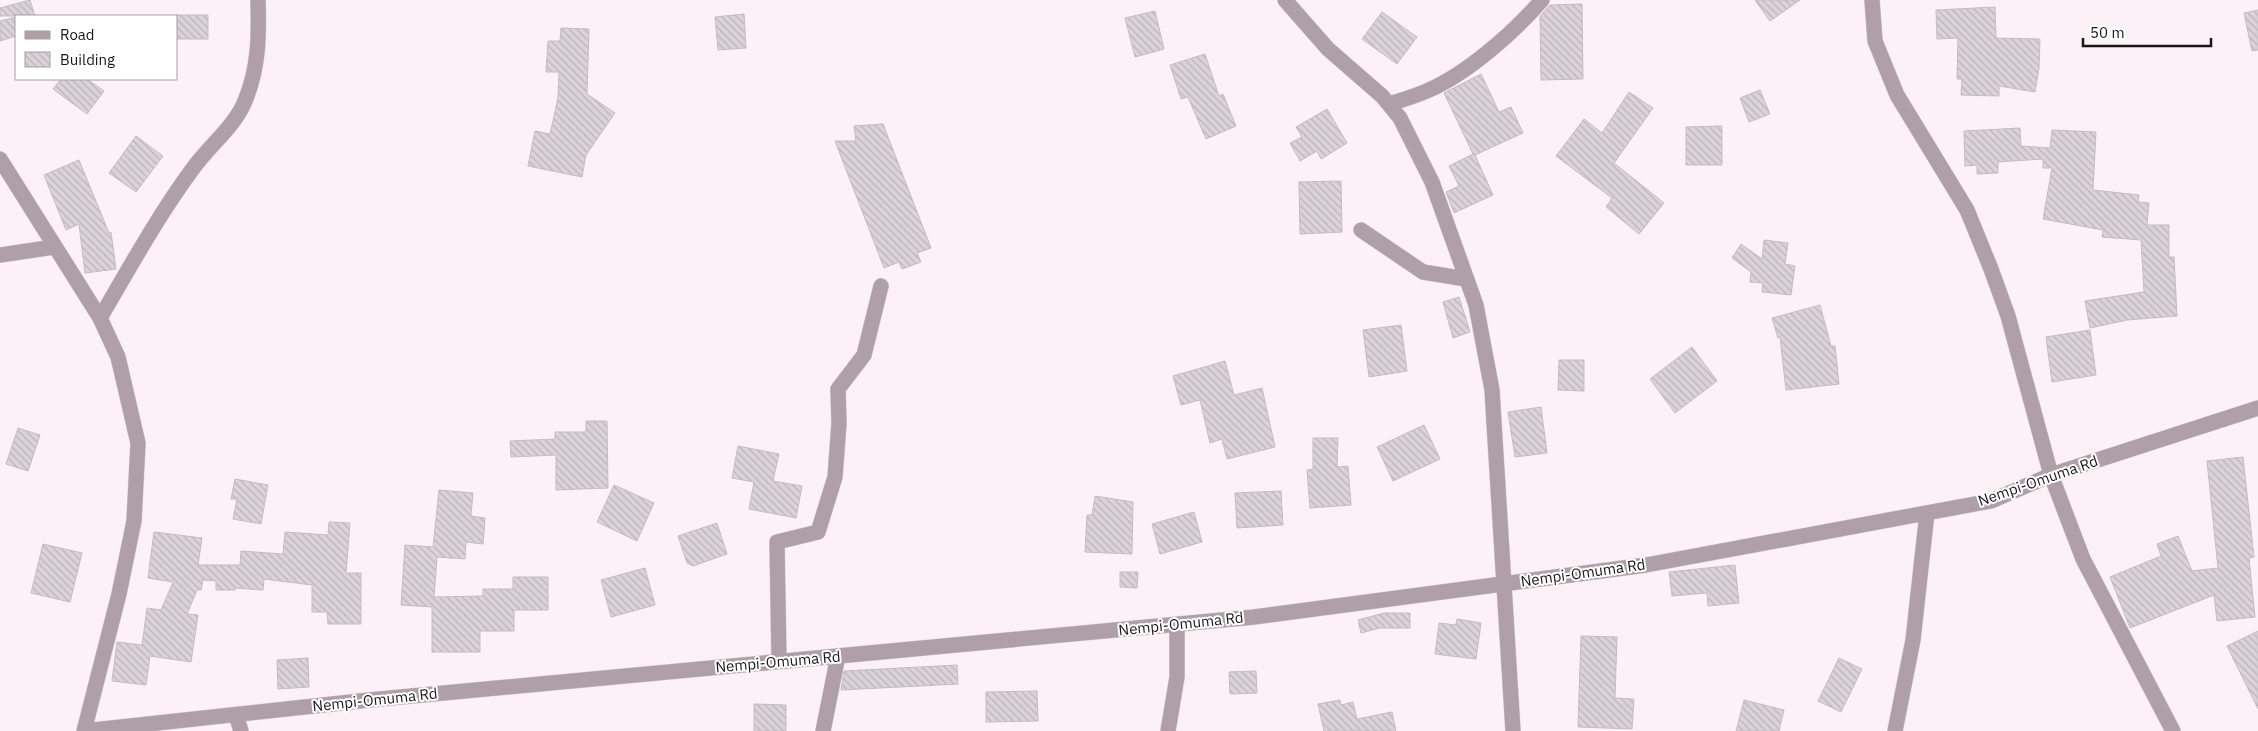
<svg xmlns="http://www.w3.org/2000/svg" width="2258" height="731" font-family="'IBM Plex Sans',sans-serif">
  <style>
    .building { fill: url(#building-back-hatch); stroke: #c5bcc2 }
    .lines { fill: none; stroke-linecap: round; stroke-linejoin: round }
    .minor-casing { stroke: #d7ced3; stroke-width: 16 }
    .minor { stroke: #af9fa9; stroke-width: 15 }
    .labels { text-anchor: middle; stroke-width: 4; stroke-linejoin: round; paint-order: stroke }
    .street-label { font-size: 15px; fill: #1b1719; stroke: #fff }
  </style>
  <defs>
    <pattern id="building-back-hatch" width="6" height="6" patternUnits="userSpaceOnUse" patternTransform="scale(1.25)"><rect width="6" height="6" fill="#dcd2d9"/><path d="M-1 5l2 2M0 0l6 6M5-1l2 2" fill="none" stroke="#bcb4ba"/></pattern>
  </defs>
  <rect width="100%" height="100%" fill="#fbf1f7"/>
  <!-- building -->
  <path class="building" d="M 30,0 L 35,16 L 0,16 L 0,8 Z
    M 1755,0 L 1800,0 L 1770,21 Z
    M 1582,4 L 1583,79 L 1541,80 L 1540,16 L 1550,5 Z
    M 1995,7 L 1996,38 L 2040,39 L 2039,68 L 2035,92 L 1999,86 L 1999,96 L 1961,95 L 1962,79 L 1957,79 L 1958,38 L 1937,39 L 1936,10 Z
    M 2258,10 L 2258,50 L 2252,51 L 2244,13 Z
    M 1155,11 L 1164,49 L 1135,57 L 1125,18 Z
    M 1382,12 L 1417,37 L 1397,64 L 1362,39 Z
    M 744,14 L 746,48 L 718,50 L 715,17 Z
    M 176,15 L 208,15 L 208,39 L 176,39 Z
    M 16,17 L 16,36 L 0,41 L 0,21 Z
    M 561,28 L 589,29 L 587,94 L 615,113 L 586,155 L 582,177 L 528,166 L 535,131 L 550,134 L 558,98 L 559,72 L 546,72 L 548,41 L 560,41 Z
    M 1205,54 L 1219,96 L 1223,94 L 1236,126 L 1206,139 L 1188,97 L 1181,99 L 1170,65 Z
    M 1481,74 L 1499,112 L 1511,107 L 1523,133 L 1475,155 L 1493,195 L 1454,213 L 1446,192 L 1459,186 L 1449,166 L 1473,154 L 1444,93 Z
    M 61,79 L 87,79 L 104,91 L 87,114 L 53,89 Z
    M 1760,90 L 1770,114 L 1749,122 L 1740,98 Z
    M 1629,92 L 1653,108 L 1614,163 L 1664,203 L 1639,234 L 1606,207 L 1612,198 L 1556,156 L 1584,119 L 1602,133 Z
    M 1327,109 L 1347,143 L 1321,159 L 1317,151 L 1300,161 L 1290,143 L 1302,137 L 1296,127 Z
    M 883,124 L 931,248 L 917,253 L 921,262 L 902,269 L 899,262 L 884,268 L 835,141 L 856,141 L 854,126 Z
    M 1722,126 L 1722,165 L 1686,165 L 1686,127 Z
    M 2020,128 L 2021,146 L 2050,148 L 2052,130 L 2096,132 L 2093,190 L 2139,195 L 2138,202 L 2149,203 L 2147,225 L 2169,225 L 2169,257 L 2174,257 L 2177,316 L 2127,320 L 2090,328 L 2085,301 L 2144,292 L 2141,240 L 2102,237 L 2103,230 L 2043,219 L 2052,168 L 2043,168 L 2043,159 L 1998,162 L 1998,173 L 1977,174 L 1977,165 L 1965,166 L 1964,131 Z
    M 136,136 L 163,156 L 136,192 L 109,173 Z
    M 79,160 L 109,233 L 111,232 L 116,269 L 85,273 L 79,224 L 66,230 L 44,175 Z
    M 1341,181 L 1342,232 L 1300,234 L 1299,182 Z
    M 1764,240 L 1788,243 L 1785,264 L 1795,266 L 1791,295 L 1762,292 L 1763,283 L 1750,282 L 1751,272 L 1732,258 L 1741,244 L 1762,259 Z
    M 1459,297 L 1470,332 L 1453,338 L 1443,302 Z
    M 1820,305 L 1831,346 L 1835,346 L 1839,384 L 1786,390 L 1780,337 L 1778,338 L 1772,318 Z
    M 1401,325 L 1407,371 L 1369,377 L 1363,330 Z
    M 2090,330 L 2096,375 L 2052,382 L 2046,337 Z
    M 1692,347 L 1717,381 L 1675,413 L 1650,379 Z
    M 1559,360 L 1584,360 L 1584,391 L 1558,390 Z
    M 1225,361 L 1234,395 L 1262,388 L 1275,447 L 1227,459 L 1222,439 L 1210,443 L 1200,400 L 1181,405 L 1173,376 Z
    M 1541,407 L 1547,453 L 1515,457 L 1508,412 Z
    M 586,421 L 607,421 L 608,488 L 556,490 L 556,455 L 511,457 L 510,441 L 555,439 L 555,432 L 586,432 Z
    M 1424,425 L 1440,459 L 1393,481 L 1377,447 Z
    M 18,428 L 40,435 L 28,471 L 6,464 Z
    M 1313,438 L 1338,438 L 1337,467 L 1348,466 L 1351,505 L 1310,508 L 1307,470 L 1313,469 Z
    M 738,446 L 779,454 L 773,481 L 802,486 L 796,518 L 749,509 L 754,482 L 732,478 Z
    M 2243,457 L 2254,557 L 2249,558 L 2255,617 L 2217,621 L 2214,595 L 2130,628 L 2110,577 L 2161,556 L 2157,544 L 2178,536 L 2192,571 L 2218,568 L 2207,461 Z
    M 235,479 L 268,485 L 261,524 L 233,519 L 237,499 L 231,499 Z
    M 614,485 L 654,503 L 637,541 L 597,522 Z
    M 439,490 L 473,493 L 471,516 L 485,518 L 483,544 L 466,542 L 465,559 L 437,557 L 434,597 L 483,596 L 483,589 L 513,589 L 513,577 L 548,577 L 548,610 L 514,610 L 514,631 L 480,631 L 480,652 L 432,652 L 432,607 L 401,605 L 405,545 L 433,547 Z
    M 1281,491 L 1283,525 L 1237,528 L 1235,493 Z
    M 1095,496 L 1133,502 L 1132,554 L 1085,552 L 1087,515 L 1092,515 Z
    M 1194,512 L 1202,542 L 1160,554 L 1152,524 Z
    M 329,522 L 350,523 L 346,573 L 361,573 L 361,624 L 328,624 L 327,612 L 312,612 L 312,585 L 264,579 L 263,590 L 235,588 L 235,590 L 216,590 L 216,581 L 203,580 L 201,590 L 197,590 L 187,614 L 198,615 L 191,662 L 150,656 L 146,685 L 112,681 L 117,642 L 142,645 L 147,608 L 161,610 L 173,582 L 148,578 L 154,532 L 202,538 L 198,565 L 240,565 L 241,551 L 283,554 L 285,532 L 328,535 Z
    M 717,523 L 727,554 L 693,566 L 687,563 L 678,536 Z
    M 43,544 L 82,553 L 70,602 L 31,593 Z
    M 1735,565 L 1739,603 L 1708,606 L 1707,593 L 1672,596 L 1669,572 Z
    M 645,568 L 655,605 L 611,617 L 601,580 Z
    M 1120,572 L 1138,572 L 1137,588 L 1120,587 Z
    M 1384,613 L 1410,613 L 1410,628 L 1380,628 L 1361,633 L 1358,620 Z
    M 1457,619 L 1481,623 L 1476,659 L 1435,654 L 1439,623 L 1456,625 Z
    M 2258,631 L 2258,709 L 2227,646 Z
    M 1581,636 L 1617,637 L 1615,698 L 1634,699 L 1632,729 L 1578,727 Z
    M 308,658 L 309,687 L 278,689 L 277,660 Z
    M 1839,658 L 1862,669 L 1841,712 L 1818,701 Z
    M 957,665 L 958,684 L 841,690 L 844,671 Z
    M 1256,671 L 1257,693 L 1230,694 L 1229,672 Z
    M 1037,691 L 1038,721 L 986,722 L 986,692 Z
    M 1340,700 L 1341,705 L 1353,702 L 1357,719 L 1392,712 L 1396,731 L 1324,731 L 1318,704 Z
    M 1744,700 L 1784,710 L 1779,731 L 1736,731 Z
    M 754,704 L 786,705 L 786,731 L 754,731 Z"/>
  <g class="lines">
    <defs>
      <path id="minor" d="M 1285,0 L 1328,49 L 1382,96 L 1400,118 L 1432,182 L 1476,305 L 1492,390 L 1513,731
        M 1872,0 L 1875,41 L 1897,95 L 1967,210 L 1991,269 L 2008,316 L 2051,475 L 2083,559 L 2173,731
        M 1389,104 C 1402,100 1416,96 1429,90 C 1468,73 1514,32 1542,0
        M 0,159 L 100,318 L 118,357 L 138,443 L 134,521 L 119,594 L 84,731
        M 1361,230 L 1423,272 L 1466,279
        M 0,255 L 54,247
        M 100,318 C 130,267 159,214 194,167 C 210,145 235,126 245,101 C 259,67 259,36 258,0
        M 779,661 L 777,542 L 818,532 L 835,477 L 839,423 L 838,389 L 864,355 L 881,286
        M 236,715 L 241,731
        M 84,731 L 369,700 L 1254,617 L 1646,565 L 1991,501 L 2051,475 L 2258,408
        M 823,731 L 838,656
        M 1168,731 L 1177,677 L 1177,625
        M 1895,731 L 1913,640 L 1927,513"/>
    </defs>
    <!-- minor casing -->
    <use href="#minor" class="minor-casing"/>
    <!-- minor -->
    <use href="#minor" class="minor"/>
  </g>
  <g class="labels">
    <!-- street labels -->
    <g class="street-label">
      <text transform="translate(2038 481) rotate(-19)" y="5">Nempi-Omuma Rd</text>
      <text transform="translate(1583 573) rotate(-8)" y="5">Nempi-Omuma Rd</text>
      <text transform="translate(1181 624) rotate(-6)" y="5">Nempi-Omuma Rd</text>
      <text transform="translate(778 662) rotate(-5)" y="5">Nempi-Omuma Rd</text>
      <text transform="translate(375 700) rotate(-6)" y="5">Nempi-Omuma Rd</text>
    </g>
  </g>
  <!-- legend -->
  <rect x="15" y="15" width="162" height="65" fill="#ffffff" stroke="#a4a2a3"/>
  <rect x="25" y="31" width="25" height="8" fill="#af9fa9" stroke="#a4a2a3"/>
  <text x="60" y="40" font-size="15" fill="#1b1719">Road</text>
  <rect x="25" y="52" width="25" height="15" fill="url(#building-back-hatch)" stroke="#a4a2a3"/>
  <text x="60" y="65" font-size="15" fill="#1b1719">Building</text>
  <!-- scale -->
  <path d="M2083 38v8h128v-8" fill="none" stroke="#1b1719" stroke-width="2.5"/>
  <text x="2090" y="38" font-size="15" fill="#1b1719" stroke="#ffffff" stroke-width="4" paint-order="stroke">50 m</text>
</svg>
